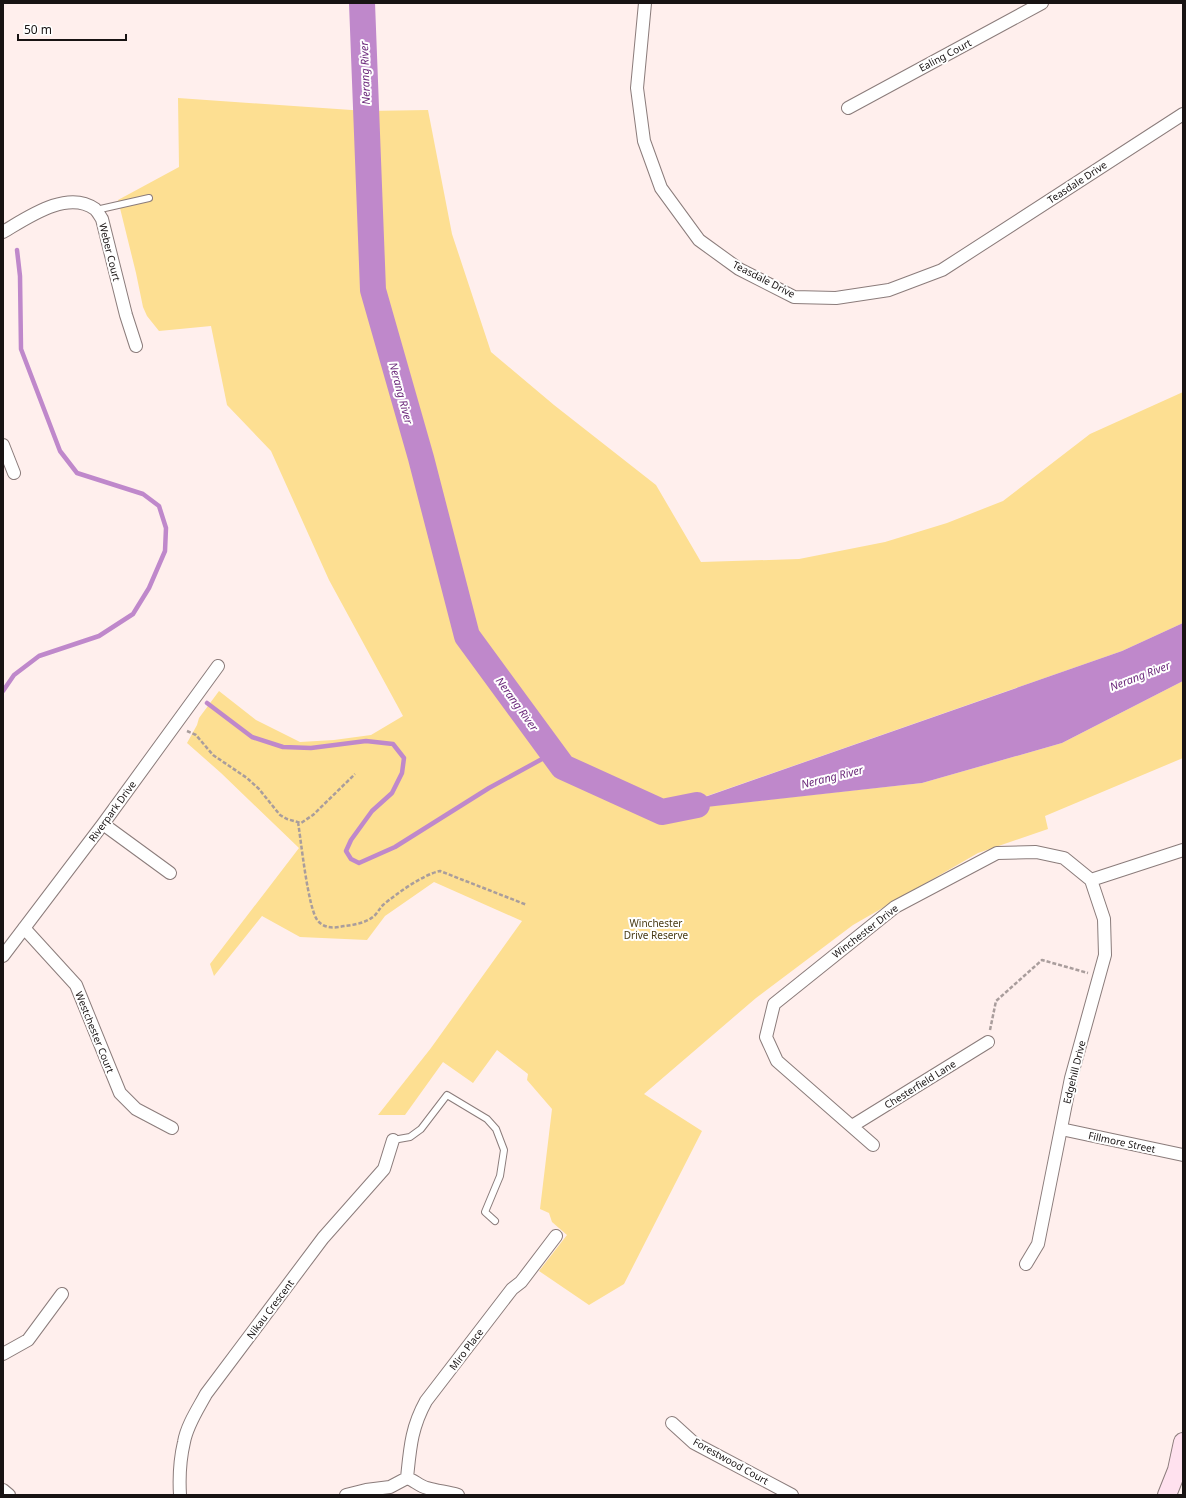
<svg xmlns="http://www.w3.org/2000/svg" width="1186" height="1498" font-family="'Noto Sans',sans-serif">
  <style>
    .green { fill: #fddf92 }
    .water { fill: #bf88cb }
    .lines { fill: none; stroke-linecap: round; stroke-linejoin: round }
    .stream { stroke: #bf88cb; stroke-width: 4.5 }
    .river { stroke: #bf88cb; stroke-width: 26 }
    .service-casing { stroke: #8b7c7b; stroke-width: 8 }
    .minor-casing { stroke: #8b7c7b; stroke-width: 14 }
    .secondary-casing { stroke: #8b7c7b; stroke-width: 20 }
    .path { stroke: #a99d9c; stroke-width: 2.5; stroke-dasharray: 4 2; stroke-linecap: butt }
    .service { stroke: #fff; stroke-width: 6 }
    .minor { stroke: #fff; stroke-width: 12 }
    .secondary { stroke: #ffe1ee; stroke-width: 18 }
    .labels { text-anchor: middle; stroke-width: 4; stroke-linejoin: round; paint-order: stroke }
    .street-label { font-size: 10px; fill: #181313; stroke: #fff }
    .park-label { font-size: 10px; fill: #473a14; stroke: #fff }
    .water-label { font-size: 11px; font-style: italic; fill: #6d2b7c; stroke: #fff }
  </style>
  <rect width="100%" height="100%" fill="#ffefed"/>
  <!-- green -->
  <path class="green" d="M 178,98 L 366,111 L 428,110 L 452,234 L 491,352 L 554,405 L 656,485 L 701,562 L 799,559 L 885,542 L 947,523 L 1003,501 L 1090,434 L 1183,392 L 1183,623 L 1122,651 L 664,811 L 922,783 L 1062,743 L 1183,681 L 1183,758 L 1045,816 L 1048,829 L 978,853 L 853,925 L 756,998 L 644,1094 L 702,1131 L 624,1284 L 589,1305 L 539,1271 L 567,1235 L 552,1222 L 549,1213 L 540,1209 L 552,1109 L 527,1080 L 528,1074 L 497,1050 L 473,1083 L 443,1062 L 405,1115 L 378,1115 L 431,1048 L 522,921 L 434,882 L 385,916 L 367,940 L 300,937 L 262,916 L 214,976 L 210,964 L 299,848 L 221,773 L 187,743 L 197,725 L 199,718 L 219,691 L 256,720 L 300,742 L 334,740 L 371,735 L 403,716 L 329,580 L 271,451 L 227,405 L 211,326 L 159,331 L 147,316 L 143,307 L 136,273 L 118,200 L 179,167 Z"/>
  <!-- water -->
  <path class="water" d="M 1183,623 L 1183,681 L 1062,743 L 922,783 L 662,812 L 1122,651 Z"/>
  <g class="lines">
    <!-- stream -->
    <path class="stream" d="M 3,691 L 14,675 L 39,656 L 99,636 L 133,614 L 149,588 L 165,551 L 166,528 L 159,506 L 143,494 L 77,473 L 60,451 L 21,349 L 20,276 L 17,250
      M 207,703 L 252,737 L 283,747 L 311,748 L 366,741 L 393,744 L 404,758 L 402,773 L 392,793 L 372,811 L 351,840 L 346,851 L 351,859 L 359,863 L 395,847 L 489,788 L 553,753"/>
    <!-- river -->
    <path class="river" d="M 362,3 L 373,290 L 421,458 L 467,636 L 563,767 L 662,812 L 697,805"/>
    <defs>
      <path id="service" d="M 96,210 L 149,198
        M 393,1140 L 410,1137 L 421,1129 L 447,1095 L 487,1119 L 496,1129 L 504,1150 L 500,1176 L 485,1212 L 495,1221"/>
      <path id="minor" d="M 645,3 L 637,88 L 644,141 L 661,188 L 699,240 L 739,269 L 794,297 L 836,298 L 889,290 L 942,270 L 1183,114
        M 848,108 L 1042,3
        M 3,232 C 27,218 67,189 95,209 C 98,212 100,216 102,219 L 126,315 L 136,346
        M 3,445 L 14,473
        M 103,824 L 170,873
        M 1091,880 L 1183,850
        M 24,928 L 76,985 L 120,1093 L 136,1109 L 172,1128
        M 3,956 L 103,824 L 218,666
        M 852,1126 L 988,1042
        M 1061,1129 L 1183,1155
        M 873,1145 L 777,1061 L 766,1037 L 774,1004 L 895,907 L 997,853 L 1036,852 L 1064,858 L 1091,880
        M 1026,1264 L 1038,1244 L 1071,1078 L 1105,955 L 1104,919 L 1091,880
        M 3,1354 L 28,1340 L 62,1294
        M 672,1423 L 694,1443 L 792,1495
        M 407,1478 C 410,1449 411,1428 426,1401 L 512,1289 L 521,1282 L 556,1236
        M 3,1490 L 9,1495
        M 180,1495 C 179,1478 180,1459 184,1442 C 187,1425 198,1409 206,1394 L 323,1238 L 384,1169 L 393,1140
        M 346,1495 L 366,1490 L 390,1487 L 407,1478 C 414,1480 419,1486 427,1488 C 437,1491 448,1492 458,1495"/>
      <path id="secondary" d="M 1167,1495 L 1177,1470 L 1183,1442"/>
    </defs>
    <!-- service casing -->
    <use href="#service" class="service-casing"/>
    <!-- minor casing -->
    <use href="#minor" class="minor-casing"/>
    <!-- secondary casing -->
    <use href="#secondary" class="secondary-casing"/>
    <!-- path -->
    <path class="path" d="M 187,731 L 196,735 L 213,755 L 247,778 L 259,789 L 280,815 L 287,819 L 301,823 L 313,815 L 355,774
      M 298,822 C 301,840 308,910 318,921 C 325,929 335,928 344,926 C 354,925 365,923 373,917 C 377,914 379,909 383,905 C 396,894 424,874 440,871 L 527,905
      M 990,1030 L 996,1001 L 1042,960 L 1088,973"/>
    <!-- service -->
    <use href="#service" class="service"/>
    <!-- minor -->
    <use href="#minor" class="minor"/>
    <!-- secondary -->
    <use href="#secondary" class="secondary"/>
  </g>
  <g class="labels">
    <!-- street labels -->
    <g class="street-label">
      <text transform="translate(945 55) rotate(-28)" y="4">Ealing Court</text>
      <text transform="translate(1077 182) rotate(-33)" y="4">Teasdale Drive</text>
      <text transform="translate(110 252) rotate(76)" y="4">Weber Court</text>
      <text transform="translate(764 279) rotate(27)" y="4">Teasdale Drive</text>
      <text transform="translate(112 811) rotate(-54)" y="4">Riverpark Drive</text>
      <text transform="translate(865 931) rotate(-38)" y="4">Winchester Drive</text>
      <text transform="translate(95 1032) rotate(68)" y="4">Westchester Court</text>
      <text transform="translate(1074 1072) rotate(-76)" y="4">Edgehill Drive</text>
      <text transform="translate(920 1084) rotate(-32)" y="4">Chesterfield Lane</text>
      <text transform="translate(1122 1142) rotate(12)" y="4">Fillmore Street</text>
      <text transform="translate(270 1309) rotate(-53)" y="4">Nikau Crescent</text>
      <text transform="translate(466 1349) rotate(-53)" y="4">Miro Place</text>
      <text transform="translate(731 1461) rotate(29)" y="4">Forestwood Court</text>
    </g>
    <!-- park labels -->
    <g class="park-label">
      <text x="656" y="927">Winchester<tspan x="656" dy="12">Drive Reserve</tspan></text>
    </g>
    <!-- water labels -->
    <g class="water-label">
      <text transform="translate(365 73) rotate(-92)" y="4">Nerang River</text>
      <text transform="translate(401 393) rotate(75)" y="4">Nerang River</text>
      <text transform="translate(1140 676) rotate(-21)" y="4">Nerang River</text>
      <text transform="translate(517 704) rotate(54)" y="4">Nerang River</text>
      <text transform="translate(832 777) rotate(-14)" y="4">Nerang River</text>
    </g>
  </g>
  <!-- border -->
  <rect width="1186" height="1498" fill="none" stroke="#181313" stroke-width="8"/>
  <!-- scale -->
  <path d="M18 34v6h108v-6" fill="none" stroke="#181313" stroke-width="2"/>
  <text x="24" y="34" font-size="12" fill="#181313" stroke="#ffffff" stroke-width="3" paint-order="stroke">50 m</text>
</svg>
